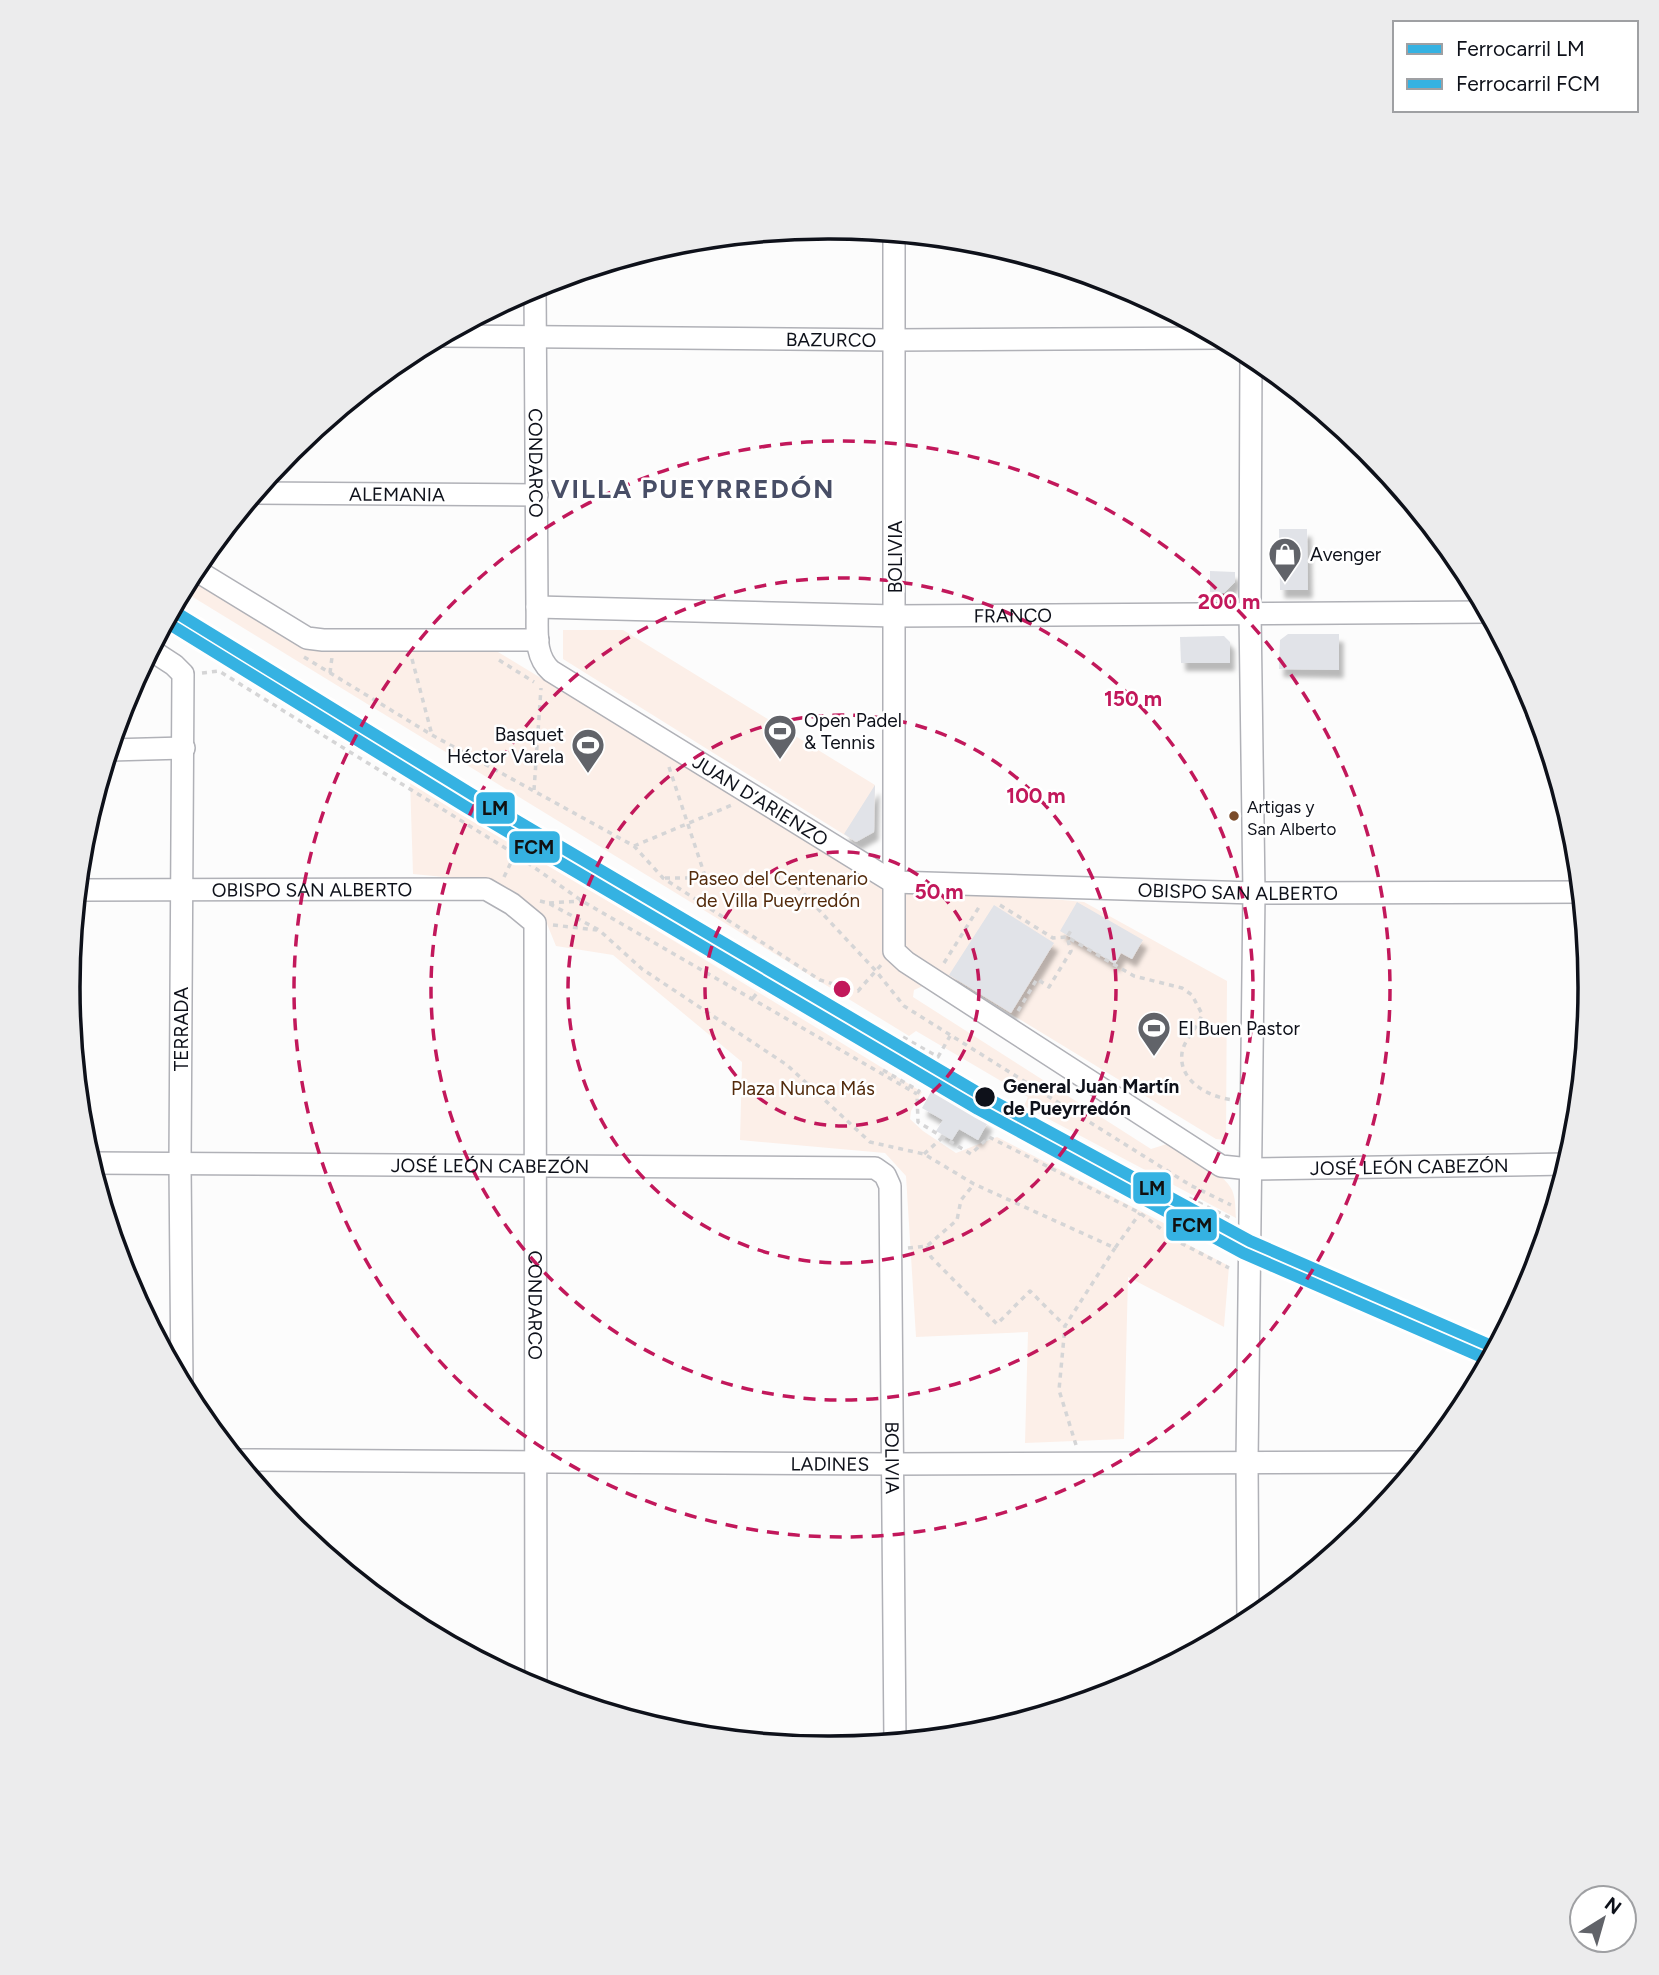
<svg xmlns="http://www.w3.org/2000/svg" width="1659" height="1975" font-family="Figtree,sans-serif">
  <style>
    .green { fill: #fcefe8 }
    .building { fill: #e1e3e8; filter: url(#shadow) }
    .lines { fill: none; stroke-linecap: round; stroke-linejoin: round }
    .minor-casing { stroke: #b0b1b7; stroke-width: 24 }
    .path { stroke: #d5d5d6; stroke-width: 3.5; stroke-dasharray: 5 5; stroke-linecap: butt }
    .minor { stroke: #fff; stroke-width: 21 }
    .rail-1-casing { stroke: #fff; stroke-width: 18 }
    .rail-2-casing { stroke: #fff; stroke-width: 18 }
    .rail-1 { stroke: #35b2e2; stroke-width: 12 }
    .rail-2 { stroke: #35b2e2; stroke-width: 12 }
    .ring { fill: none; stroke: #c2185b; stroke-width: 3.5; stroke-dasharray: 12 9 }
    .bus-dot { fill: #7a4b2a; stroke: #fff; stroke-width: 2.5 }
    .stop-dot { fill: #0e111a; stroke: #fff; stroke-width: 2.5 }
    .labels { text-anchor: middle; stroke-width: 5; stroke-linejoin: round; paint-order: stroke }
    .bus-label { font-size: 17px; fill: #0e111a; stroke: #fff; text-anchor: start }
    .street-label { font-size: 19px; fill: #0e111a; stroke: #fff }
    .poi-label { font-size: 19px; fill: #0e111a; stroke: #fff; text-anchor: start }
    .park-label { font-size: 19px; fill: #532b0c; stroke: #fff }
    .stop-label { font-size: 19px; font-weight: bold; fill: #0e111a; stroke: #fff; text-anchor: start }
    .district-label { font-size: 26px; font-weight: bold; letter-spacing: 2px; fill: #484e66; stroke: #fff }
    .rim { fill: none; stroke: #0e111a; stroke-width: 3.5 }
    .centre { fill: #c2185b; stroke: #fff; stroke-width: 3.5 }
    .ring-label { font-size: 21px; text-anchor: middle; font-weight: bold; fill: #c2185b; stroke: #fff; stroke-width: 5; stroke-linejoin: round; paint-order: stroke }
    .line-badge { stroke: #fff; stroke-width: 2.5 }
    .pale-badge-label { font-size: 19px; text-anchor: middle; font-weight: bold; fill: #111 }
  </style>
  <defs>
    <filter id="shadow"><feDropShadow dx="4.5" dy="8" stdDeviation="2" flood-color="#0004"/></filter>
  </defs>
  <rect width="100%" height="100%" fill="#fcfcfc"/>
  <!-- green -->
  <path class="green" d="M 189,578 L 308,649 L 493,649 L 872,879 C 875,881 878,883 881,886 C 891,898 884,944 890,963 L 925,985 L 914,990 L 913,997 L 1151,1149 L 1170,1143 C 1187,1155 1223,1171 1232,1190 C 1236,1199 1235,1208 1236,1218 L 1024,1106 L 1028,1097 L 916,1031 L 909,1036 L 183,591 Z
    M 563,630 L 623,630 L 875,785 L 874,832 L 856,842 L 563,659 Z
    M 410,780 L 922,1092 L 911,1111 L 910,1119 L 923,1131 L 956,1153 L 997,1137 L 1181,1232 L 1183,1242 L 1229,1266 L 1224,1327 L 1128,1277 L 1124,1439 L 1025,1443 L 1028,1332 L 916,1337 L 906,1176 L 885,1153 L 740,1140 L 742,1062 L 613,955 L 556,946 L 545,919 L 504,889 L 485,881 L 413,874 Z
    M 901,893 L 997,894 L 1084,902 L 1227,981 L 1226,1140 L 1216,1139 L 947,975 C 895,951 904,945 901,893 Z"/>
  <!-- building -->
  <path class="building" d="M 1279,529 L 1307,529 L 1308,590 L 1280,590 Z
    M 1210,571 L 1235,572 L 1235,582 L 1224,593 L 1210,592 Z
    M 1288,634 L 1339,634 L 1339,670 L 1279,669 L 1280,640 Z
    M 1224,636 L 1230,642 L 1230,663 L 1181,663 L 1180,637 Z
    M 875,785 L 874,832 L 856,842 L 844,834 Z
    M 1077,902 L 1143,940 L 1132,959 L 1121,953 L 1115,964 L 1060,931 Z
    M 994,905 L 1054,943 L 1011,1013 L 949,975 Z
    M 932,1090 L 988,1122 L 978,1140 L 959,1129 L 952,1140 L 936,1131 L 943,1120 L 922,1108 Z"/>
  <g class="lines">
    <defs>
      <g id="minor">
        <path id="s1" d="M 894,233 L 894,951 L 906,962 L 1221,1166 L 1250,1169 L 1568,1164"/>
        <path id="s2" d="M 535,286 L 537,607 C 538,630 533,655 551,671 L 893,882"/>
        <path id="s3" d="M 441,336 L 894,340 L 1222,338"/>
        <path id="s4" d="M 255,493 L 537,495"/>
        <path d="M 194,569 L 307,638 L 323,640 L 538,640"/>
        <path id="s5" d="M 537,607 L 895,616 L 1488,612"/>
        <path d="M 151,650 L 174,665 L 183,674 L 180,1164 L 182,1384"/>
        <path d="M 110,750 L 184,748"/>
        <path id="s6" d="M 893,882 L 1254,893 L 1581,892"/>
        <path id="s7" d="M 78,890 L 486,889 L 512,904 L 535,923 L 536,1690"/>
        <path id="s8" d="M 91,1163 L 875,1168 L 885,1175 L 890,1186 L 895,1742"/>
        <path id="s9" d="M 238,1460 L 892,1464 L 1420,1462"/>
        <path d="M 1248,1623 L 1247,1462 L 1254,893 L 1250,613 L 1251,354"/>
      </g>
    </defs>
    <!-- minor casing -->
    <use href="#minor" class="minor-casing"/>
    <!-- path -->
    <path class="path" d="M 304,657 L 432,735 L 634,846 L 663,878 L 820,980 L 858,991 L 881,965
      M 412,659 L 432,735
      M 499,660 L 534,682
      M 202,673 L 219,671 L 515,854 L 582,901 L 917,1094
      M 330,673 L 332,657
      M 669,767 L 706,879
      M 534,790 L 541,688
      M 634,846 L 732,805
      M 504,877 L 515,854
      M 665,878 L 846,877
      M 790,879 L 876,971 L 904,1006 L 1190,1185 L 1231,1205
      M 540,901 L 548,903 L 599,930 L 642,969 L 787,1065 L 870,1142 L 924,1154 L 974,1184 L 1115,1248 L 1140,1213
      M 549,903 L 580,901
      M 1000,905 L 1053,938 L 1067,937 L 1134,976 L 1182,988 L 1192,995 L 1202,1014 C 1198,1028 1184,1039 1182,1053 C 1178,1082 1211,1098 1234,1100
      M 553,925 L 597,930
      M 944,963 L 981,904
      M 753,998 L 760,989
      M 1018,1011 L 1037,979 L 1049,987 L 1071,951 L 1067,937 L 1072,929
      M 903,1037 L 938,1057 L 950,1036
      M 883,1070 L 919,1091 L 917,1094 L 918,1122 L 971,1154 L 989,1137 L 1140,1213 L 1177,1241 L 1229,1268
      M 924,1154 L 943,1137
      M 1189,1198 L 1230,1218
      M 1202,1237 L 1230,1252
      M 927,1246 L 931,1257 L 997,1324 L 1030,1291 L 1065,1326
      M 908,1248 L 927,1246 L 957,1220 L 961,1200 L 974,1184
      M 1076,1445 L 1059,1390 L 1065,1326 L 1115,1248"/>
    <!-- minor -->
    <use href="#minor" class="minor"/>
    <defs>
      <path id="rail-1" d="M 172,610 L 473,795 L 985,1097 L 1250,1241 L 1496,1348"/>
      <path id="rail-2" d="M 166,622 L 466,807 L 978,1109 L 1243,1253 L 1489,1360"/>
    </defs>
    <!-- rail-1 casing -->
    <use href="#rail-1" class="rail-1-casing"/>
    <!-- rail-2 casing -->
    <use href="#rail-2" class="rail-2-casing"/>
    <!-- rail-1 -->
    <use href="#rail-1" class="rail-1"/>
    <!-- rail-2 -->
    <use href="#rail-2" class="rail-2"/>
  </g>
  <!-- distance rings -->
  <g class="ring">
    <circle cx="842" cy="989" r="137"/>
    <circle cx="842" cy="989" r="274"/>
    <circle cx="842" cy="989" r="411"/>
    <circle cx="842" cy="989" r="548"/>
  </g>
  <!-- icons -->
  <defs>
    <symbol id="shop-pin" viewBox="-11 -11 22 30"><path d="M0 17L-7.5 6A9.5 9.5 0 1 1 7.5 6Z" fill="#616369" stroke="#fff"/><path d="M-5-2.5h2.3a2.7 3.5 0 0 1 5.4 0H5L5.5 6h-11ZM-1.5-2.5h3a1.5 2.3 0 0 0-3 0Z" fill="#fff"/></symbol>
    <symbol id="stadium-pin" viewBox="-11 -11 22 30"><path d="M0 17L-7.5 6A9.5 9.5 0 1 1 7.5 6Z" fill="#616369" stroke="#fff"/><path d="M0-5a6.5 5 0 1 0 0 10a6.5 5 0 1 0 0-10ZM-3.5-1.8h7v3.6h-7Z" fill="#fff"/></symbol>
  </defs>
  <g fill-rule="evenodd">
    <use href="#shop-pin" x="1266" y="535" width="38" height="52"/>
    <use href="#stadium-pin" x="761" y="712" width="38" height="52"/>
    <use href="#stadium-pin" x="569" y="726" width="38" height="52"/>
    <use href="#stadium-pin" x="1135" y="1009" width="38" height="52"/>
  </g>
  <!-- markers -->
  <circle class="bus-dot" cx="1234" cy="816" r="6"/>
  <circle class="stop-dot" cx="985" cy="1097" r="11"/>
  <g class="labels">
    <!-- bus labels -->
    <g class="bus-label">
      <text x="1247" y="813">Artigas y<tspan x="1247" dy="22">San Alberto</tspan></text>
    </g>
    <!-- street labels -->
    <g class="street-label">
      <text dy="7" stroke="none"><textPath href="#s3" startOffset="390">BAZURCO</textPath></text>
      <text dy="7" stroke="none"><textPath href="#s2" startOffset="177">CONDARCO</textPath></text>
      <text dy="7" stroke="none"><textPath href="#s4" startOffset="142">ALEMANIA</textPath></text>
      <text transform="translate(895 557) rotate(-90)" y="7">BOLIVIA</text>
      <text dy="7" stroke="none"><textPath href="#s5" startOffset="476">FRANCO</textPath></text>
      <text dy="7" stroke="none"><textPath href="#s2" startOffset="635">JUAN D’ARIENZO</textPath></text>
      <text dy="7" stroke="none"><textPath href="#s7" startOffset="234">OBISPO SAN ALBERTO</textPath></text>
      <text dy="7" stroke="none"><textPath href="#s6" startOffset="345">OBISPO SAN ALBERTO</textPath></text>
      <text transform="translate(181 1029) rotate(-90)" y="7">TERRADA</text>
      <text dy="7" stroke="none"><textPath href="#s8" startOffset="399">JOSÉ LEÓN CABEZÓN</textPath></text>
      <text dy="7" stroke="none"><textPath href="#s1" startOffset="1298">JOSÉ LEÓN CABEZÓN</textPath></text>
      <text dy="7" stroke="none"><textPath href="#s7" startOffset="850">CONDARCO</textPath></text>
      <text dy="7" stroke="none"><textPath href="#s8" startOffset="1080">BOLIVIA</textPath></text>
      <text dy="7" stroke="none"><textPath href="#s9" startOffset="592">LADINES</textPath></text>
    </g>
    <!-- poi labels -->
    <g class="poi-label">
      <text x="1310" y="561">Avenger</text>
      <text x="804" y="727">Open Padel<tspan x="804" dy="22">&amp; Tennis</tspan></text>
      <text x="564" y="741" text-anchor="end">Basquet<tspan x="564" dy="22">Héctor Varela</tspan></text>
      <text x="1178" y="1035">El Buen Pastor</text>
    </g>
    <!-- park labels -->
    <g class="park-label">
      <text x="778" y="885">Paseo del Centenario<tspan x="778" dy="22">de Villa Pueyrredón</tspan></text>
      <text x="803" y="1095">Plaza Nunca Más</text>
    </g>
    <!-- stop labels -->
    <g class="stop-label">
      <text x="1003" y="1093">General Juan Martín<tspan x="1003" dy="22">de Pueyrredón</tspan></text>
    </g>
    <!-- district labels -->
    <g class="district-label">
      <text x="693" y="498">VILLA PUEYRREDÓN</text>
    </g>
  </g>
  <!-- crop -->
  <path d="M0 0H1659V1975H0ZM828 239H830A748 748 0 0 1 1578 987V988A748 748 0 0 1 830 1736H828A748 748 0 0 1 80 988V987A748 748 0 0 1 828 239Z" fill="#ececed" fill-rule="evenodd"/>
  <path class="rim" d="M828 239H830A748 748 0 0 1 1578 987V988A748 748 0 0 1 830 1736H828A748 748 0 0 1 80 988V987A748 748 0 0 1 828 239Z"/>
  <circle cx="842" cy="989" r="10" class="centre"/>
  <g class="ring-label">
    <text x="1229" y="609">200 m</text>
    <text x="1133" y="706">150 m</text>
    <text x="1036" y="803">100 m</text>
    <text x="939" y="899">50 m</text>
  </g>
  <g class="line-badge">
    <rect x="475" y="791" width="41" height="34" rx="7" fill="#35b2e2"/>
    <rect x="508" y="830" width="53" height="34" rx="7" fill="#35b2e2"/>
    <rect x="1132" y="1171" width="40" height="34" rx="7" fill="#35b2e2"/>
    <rect x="1165" y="1208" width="53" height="34" rx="7" fill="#35b2e2"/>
  </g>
  <g class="pale-badge-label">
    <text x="495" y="815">LM</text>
    <text x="534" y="854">FCM</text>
    <text x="1152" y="1195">LM</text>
    <text x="1192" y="1232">FCM</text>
  </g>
  <!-- legend -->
  <rect x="1393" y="21" width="245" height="91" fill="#ffffff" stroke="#9fa0a3" stroke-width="2"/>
  <rect x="1407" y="44" width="35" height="10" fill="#35b2e2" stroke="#9fa0a3" stroke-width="2"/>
  <text x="1456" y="56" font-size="21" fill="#0e111a">Ferrocarril LM</text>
  <rect x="1407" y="79" width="35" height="10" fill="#35b2e2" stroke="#9fa0a3" stroke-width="2"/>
  <text x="1456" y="91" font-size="21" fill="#0e111a">Ferrocarril FCM</text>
  <!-- north arrow -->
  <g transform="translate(1603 1919) rotate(37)"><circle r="33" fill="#ffffff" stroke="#9fa0a3" stroke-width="2"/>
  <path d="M0-5L12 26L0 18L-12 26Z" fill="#616369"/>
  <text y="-10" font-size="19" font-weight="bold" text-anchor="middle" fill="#0e111a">N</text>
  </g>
</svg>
